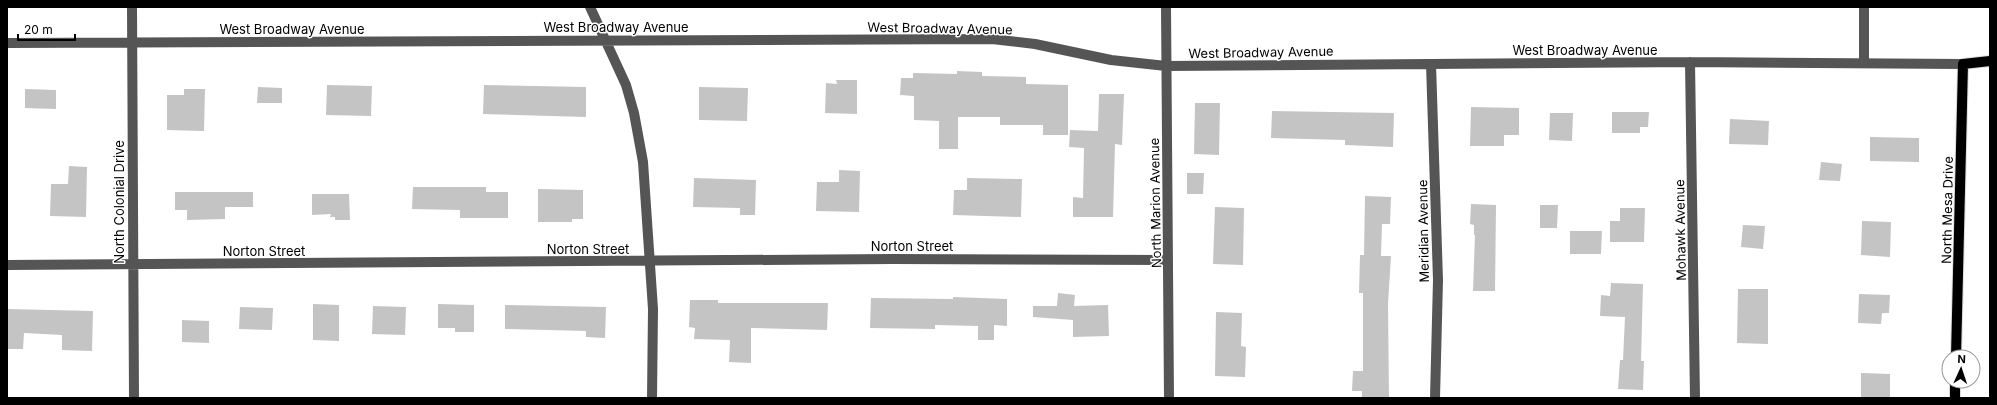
<svg xmlns="http://www.w3.org/2000/svg" width="1997" height="405" font-family="Inter,sans-serif">
  <style>
    .building { fill: #c4c4c4 }
    .lines { fill: none; stroke-linecap: round; stroke-linejoin: round }
    .major-casing { stroke: #dbdbdb; stroke-width: 12 }
    .minor { stroke: #555; stroke-width: 10 }
    .major { stroke: #000; stroke-width: 10 }
    .labels { text-anchor: middle; stroke-width: 3; stroke-linejoin: round; paint-order: stroke }
    .street-label { font-size: 13px; fill: #000; stroke: #fff }
  </style>
  <rect width="100%" height="100%" fill="#fff"/>
  <!-- building -->
  <path class="building" d="M 957,71 L 982,72 L 982,76 L 1026,77 L 1026,84 L 1068,85 L 1068,135 L 1043,135 L 1043,125 L 1000,125 L 1000,117 L 958,117 L 958,149 L 939,149 L 939,121 L 914,120 L 914,96 L 900,95 L 901,78 L 913,78 L 913,73 L 957,74 Z
    M 836,80 L 857,80 L 857,114 L 825,113 L 826,83 L 837,84 Z
    M 327,85 L 372,86 L 371,116 L 326,115 Z
    M 484,85 L 586,87 L 586,117 L 483,114 Z
    M 258,87 L 282,88 L 282,103 L 257,103 Z
    M 699,87 L 748,88 L 747,121 L 699,120 Z
    M 25,89 L 56,90 L 56,109 L 25,108 Z
    M 184,89 L 205,89 L 204,131 L 167,130 L 167,95 L 184,95 Z
    M 1099,94 L 1124,94 L 1122,145 L 1115,144 L 1113,217 L 1073,217 L 1073,197 L 1083,198 L 1084,148 L 1069,147 L 1070,130 L 1098,131 Z
    M 1195,103 L 1220,103 L 1219,155 L 1194,154 Z
    M 1471,107 L 1519,108 L 1519,135 L 1504,135 L 1504,146 L 1470,146 Z
    M 1272,111 L 1394,113 L 1393,147 L 1345,145 L 1345,140 L 1271,138 Z
    M 1612,112 L 1649,112 L 1648,127 L 1640,127 L 1640,133 L 1612,133 Z
    M 1550,113 L 1573,113 L 1572,141 L 1549,140 Z
    M 1730,119 L 1769,121 L 1768,145 L 1729,144 Z
    M 1870,137 L 1919,138 L 1919,162 L 1870,161 Z
    M 1821,162 L 1842,164 L 1840,181 L 1819,180 Z
    M 69,166 L 87,167 L 86,217 L 50,216 L 51,184 L 68,184 Z
    M 839,170 L 860,171 L 859,212 L 816,211 L 817,182 L 839,182 Z
    M 1187,173 L 1204,173 L 1203,194 L 1187,194 Z
    M 694,178 L 756,180 L 755,215 L 740,215 L 740,208 L 693,207 Z
    M 967,178 L 1022,179 L 1021,217 L 953,215 L 954,190 L 967,190 Z
    M 413,187 L 486,187 L 486,192 L 508,192 L 508,218 L 460,218 L 460,210 L 412,209 Z
    M 538,189 L 583,190 L 583,219 L 572,219 L 572,222 L 538,222 Z
    M 175,192 L 253,192 L 253,207 L 225,207 L 225,219 L 187,220 L 187,210 L 175,210 Z
    M 312,194 L 349,194 L 350,220 L 335,220 L 335,217 L 330,217 L 331,214 L 312,215 Z
    M 1365,196 L 1391,197 L 1390,224 L 1382,224 L 1381,256 L 1391,256 L 1388,304 L 1389,398 L 1362,398 L 1362,391 L 1352,391 L 1353,371 L 1363,371 L 1363,293 L 1359,293 L 1360,255 L 1364,255 Z
    M 1471,204 L 1496,205 L 1495,291 L 1473,291 L 1475,235 L 1474,235 L 1474,225 L 1470,224 Z
    M 1540,205 L 1558,205 L 1557,228 L 1540,228 Z
    M 1215,207 L 1244,208 L 1243,265 L 1213,264 Z
    M 1620,208 L 1645,208 L 1644,242 L 1610,242 L 1610,221 L 1620,221 Z
    M 1862,221 L 1891,222 L 1890,257 L 1861,255 Z
    M 1743,225 L 1765,226 L 1763,249 L 1741,247 Z
    M 1570,231 L 1602,231 L 1601,254 L 1570,254 Z
    M 1611,283 L 1643,284 L 1641,361 L 1644,361 L 1643,390 L 1618,389 L 1620,360 L 1623,360 L 1625,317 L 1600,316 L 1601,295 L 1610,296 Z
    M 1738,289 L 1768,289 L 1768,344 L 1737,343 Z
    M 1058,293 L 1075,295 L 1074,306 L 1108,305 L 1109,336 L 1073,337 L 1073,320 L 1033,317 L 1033,306 L 1057,306 Z
    M 1859,294 L 1890,295 L 1889,313 L 1882,313 L 1881,324 L 1858,323 Z
    M 953,297 L 1007,299 L 1007,326 L 994,325 L 994,340 L 978,340 L 978,326 L 935,325 L 935,329 L 870,328 L 871,298 L 953,299 Z
    M 690,300 L 718,300 L 718,303 L 828,303 L 827,330 L 751,328 L 751,363 L 729,362 L 730,340 L 694,339 L 695,328 L 689,327 Z
    M 313,304 L 339,305 L 339,341 L 313,340 Z
    M 438,304 L 474,305 L 474,332 L 455,332 L 455,328 L 438,328 Z
    M 505,305 L 606,307 L 605,338 L 586,337 L 586,331 L 505,329 Z
    M 373,306 L 406,307 L 405,335 L 372,334 Z
    M 240,307 L 273,308 L 272,330 L 239,329 Z
    M 7,309 L 93,311 L 92,351 L 62,350 L 62,335 L 24,333 L 23,349 L 7,349 Z
    M 1216,312 L 1242,313 L 1241,346 L 1246,347 L 1245,377 L 1215,376 Z
    M 182,320 L 209,321 L 209,343 L 182,342 Z
    M 1861,373 L 1890,374 L 1890,398 L 1861,398 Z"/>
  <g class="lines">
    <defs>
      <path id="major" d="M 1956,357 L 1963,64 L 1990,61
        M 1955,398 L 1955,381"/>
    </defs>
    <!-- major casing -->
    <use href="#major" class="major-casing"/>
    <!-- minor -->
    <path class="minor" d="M 132,7 L 134,398
      M 590,7 L 626,85 L 634,113 L 643,162 L 653,309 L 652,398
      M 1166,7 L 1169,398
      M 7,43 L 992,39 L 1035,44 L 1111,60 L 1166,66 L 1690,62 L 1963,64
      M 1690,62 L 1695,398
      M 1864,62 L 1864,7
      M 1431,64 L 1438,280 L 1435,398
      M 7,265 L 893,259 L 1168,260"/>
    <!-- major -->
    <use href="#major" class="major"/>
  </g>
  <g class="labels">
    <!-- street labels -->
    <g class="street-label">
      <text x="616" y="32">West Broadway Avenue</text>
      <text transform="translate(940 28) rotate(1)" y="5">West Broadway Avenue</text>
      <text x="292" y="34">West Broadway Avenue</text>
      <text x="1585" y="55">West Broadway Avenue</text>
      <text transform="translate(1261 52) rotate(-1)" y="5">West Broadway Avenue</text>
      <text transform="translate(119 202) rotate(-90)" y="5">North Colonial Drive</text>
      <text transform="translate(1155 203) rotate(-91)" y="5">North Marion Avenue</text>
      <text transform="translate(1947 210) rotate(-89)" y="5">North Mesa Drive</text>
      <text transform="translate(1680 230) rotate(-91)" y="5">Mohawk Avenue</text>
      <text transform="translate(1423 231) rotate(-91)" y="5">Meridian Avenue</text>
      <text x="912" y="251">Norton Street</text>
      <text x="588" y="254">Norton Street</text>
      <text x="264" y="256">Norton Street</text>
    </g>
  </g>
  <!-- border -->
  <rect width="1997" height="405" fill="none" stroke="#000000" stroke-width="16"/>
  <!-- north arrow -->
  <g transform="translate(1961 369) rotate(3)"><circle r="19" fill="#ffffff" stroke="#999999"/>
  <path d="M0-3L7 15L0 10L-7 15Z" fill="#000000"/>
  <text y="-6" font-size="11" font-weight="bold" text-anchor="middle" fill="#000000">N</text>
  </g>
  <!-- scale -->
  <path d="M18 34v6h57v-6" fill="none" stroke="#000000" stroke-width="2"/>
  <text x="24" y="34" font-size="12" fill="#000000" stroke="#ffffff" stroke-width="3" paint-order="stroke">20 m</text>
</svg>
